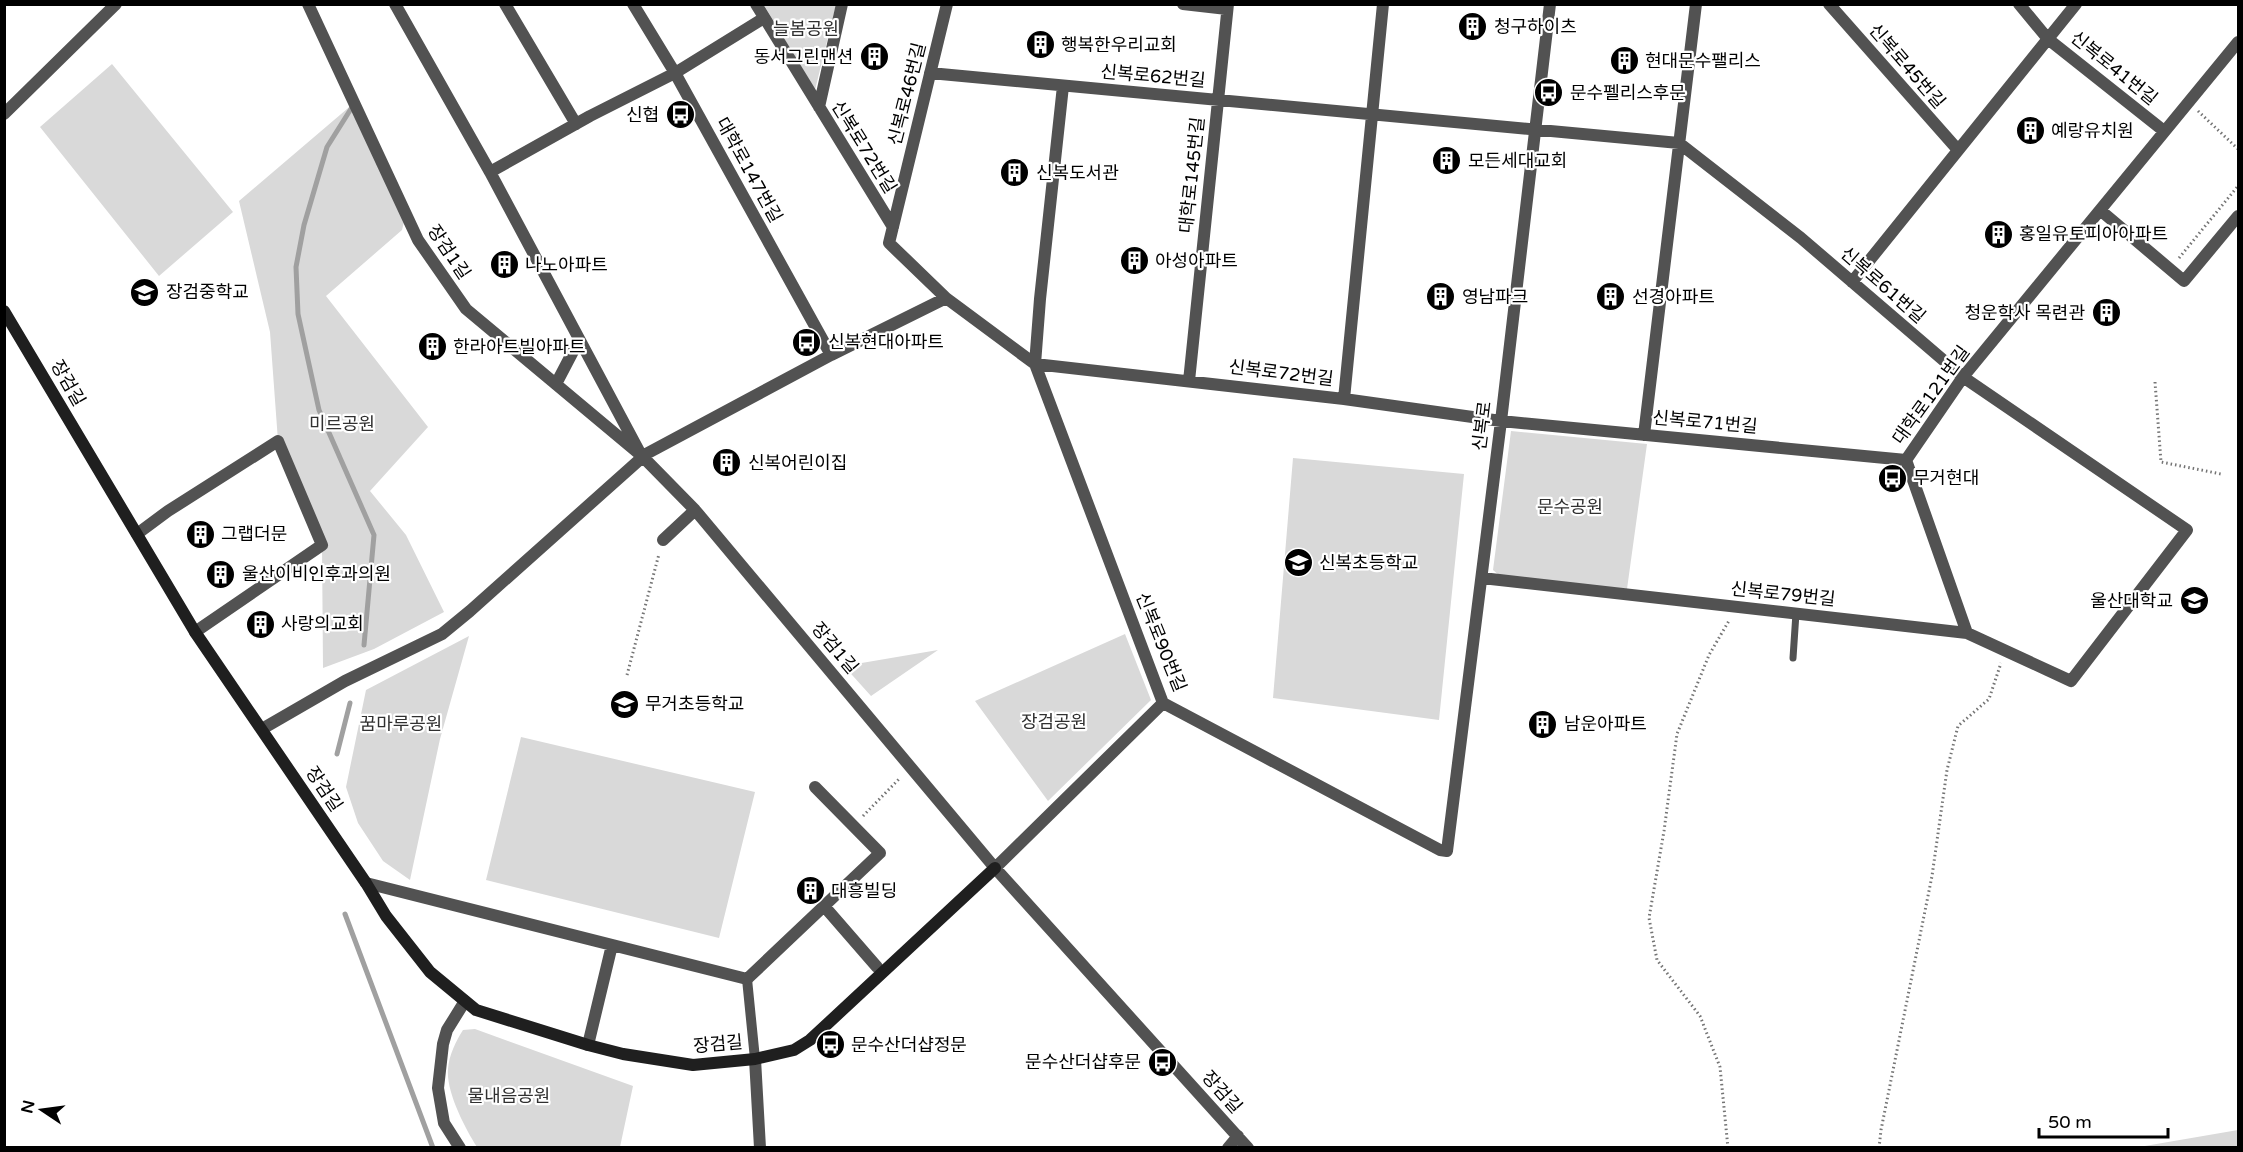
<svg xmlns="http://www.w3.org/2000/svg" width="2243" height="1152" font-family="'Varela Round','Noto Sans KR',sans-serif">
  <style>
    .green { fill: #d9d9d9 }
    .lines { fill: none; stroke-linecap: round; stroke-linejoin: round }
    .stream { stroke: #a0a0a0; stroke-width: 5 }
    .path { stroke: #747474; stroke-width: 3; stroke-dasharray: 1.5 3; stroke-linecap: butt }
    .service { stroke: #525252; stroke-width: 7 }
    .pedestrian { stroke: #525252; stroke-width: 10 }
    .minor { stroke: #525252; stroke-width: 12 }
    .secondary { stroke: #1f1f1f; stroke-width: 12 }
    .labels { text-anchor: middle; stroke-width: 4.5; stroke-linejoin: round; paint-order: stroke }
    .poi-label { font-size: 18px; fill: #000; stroke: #fff; text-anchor: start }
    .park-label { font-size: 18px; fill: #303030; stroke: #fff }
    .street-label { font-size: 18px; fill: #000; stroke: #fff }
  </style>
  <rect width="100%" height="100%" fill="#fff"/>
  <!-- green -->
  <path class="green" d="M 764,5 L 836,5 L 815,90 Z
    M 112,64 L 233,212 L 159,276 L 40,127 Z
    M 354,103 L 406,214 L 402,230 L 326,296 L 428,427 L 370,491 L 406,535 L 444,612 L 374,649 L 323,668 L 322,545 L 278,441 L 270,332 L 239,201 Z
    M 1511,431 L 1647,444 L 1627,589 L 1500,576 L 1493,570 Z
    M 1293,458 L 1464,474 L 1439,720 L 1273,698 Z
    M 1125,634 L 1151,700 L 1048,801 L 975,701 Z
    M 469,636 L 440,739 L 410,880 L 383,861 L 358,823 L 346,787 L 366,690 Z
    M 938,650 L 871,696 L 844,666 Z
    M 521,737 L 755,792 L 719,938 L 486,880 Z
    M 475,1029 L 633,1086 L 620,1147 L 477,1147 C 465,1128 446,1092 448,1069 C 449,1055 456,1041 463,1030 Z
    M 2238,1130 L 2238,1147 L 2139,1147 Z"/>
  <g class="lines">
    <!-- stream -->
    <path class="stream" d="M 354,104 L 327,147 L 304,225 L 296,267 L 298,314 L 319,410 L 374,535 L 364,645
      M 337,754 L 350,703
      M 345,914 L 433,1148"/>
    <!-- path -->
    <path class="path" d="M 2198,111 L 2238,149
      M 2179,258 L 2238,186
      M 2155,382 L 2161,462 L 2221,474
      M 627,675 L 659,554
      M 863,816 L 900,778
      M 1728,1148 L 1720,1067 L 1700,1016 L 1657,960 L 1649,918 L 1664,831 L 1677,734 L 1709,655 L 1730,619
      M 1879,1148 L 1881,1130 L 1932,876 L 1947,770 L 1958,726 L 1989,699 L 2001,663"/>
    <!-- service -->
    <path class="service" d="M 1793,658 L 1796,613"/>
    <!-- pedestrian -->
    <path class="pedestrian" d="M 747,979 L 755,1059"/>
    <!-- minor -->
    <path class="minor" d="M 308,4 L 418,240 L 466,309 L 643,457 L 695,510 L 995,868 L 1248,1148
      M 395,4 L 490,172 L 639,451
      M 505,4 L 576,124
      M 633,4 L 675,73 L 831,355
      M 756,4 L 893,227
      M 1183,4 L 1227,9
      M 1829,4 L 1958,150
      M 2019,4 L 2048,39 L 2164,131
      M 930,73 L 1679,143 L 1801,238 L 1963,377 L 2187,530 L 2071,681 L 1967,633 L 1482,578
      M 1063,86 L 1040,299 L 1035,364 L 1163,703 L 1440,850 L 1447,851 L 1501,421 L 1550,4
      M 819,107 L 842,4
      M 4,114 L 116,4
      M 490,172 L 590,116 L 675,73 L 764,18
      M 2100,210 L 2184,281 L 2238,216
      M 1852,282 L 2076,4
      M 946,298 L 889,243 L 947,4
      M 1189,381 L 1228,4
      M 556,384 L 579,340
      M 1344,399 L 1383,4
      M 1644,435 L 1696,4
      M 137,534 L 168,511 L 278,441 L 322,545 L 195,632
      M 663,540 L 695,510
      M 1967,633 L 1906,460 L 1963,377 L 2238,42
      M 262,729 L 345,681 L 442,634 L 470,611 L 646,454 L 831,355 L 946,298 L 1035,364 L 1344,399 L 1501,421 L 1906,460
      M 995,868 L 1163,703
      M 366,883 L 747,979 L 880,853 L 815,787
      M 824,906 L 877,967
      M 588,1045 L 612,945
      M 755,1059 L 760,1148
      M 460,1148 L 444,1123 L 438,1088 L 443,1044 L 447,1030 L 465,1001
      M 1228,1148 L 1238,1136"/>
    <!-- secondary -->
    <path class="secondary" d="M 4,311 L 195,632 L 366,883 L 386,916 L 430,972 L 476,1010 L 588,1045 L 623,1054 L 693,1065 L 755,1059 L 794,1050 L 810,1040 L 995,868"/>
  </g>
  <!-- icons -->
  <defs>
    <symbol id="building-disc" viewBox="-11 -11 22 22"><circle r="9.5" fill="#000" stroke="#fff"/><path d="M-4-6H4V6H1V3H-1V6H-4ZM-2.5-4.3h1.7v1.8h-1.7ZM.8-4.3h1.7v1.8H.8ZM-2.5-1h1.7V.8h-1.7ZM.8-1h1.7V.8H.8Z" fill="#fff"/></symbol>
    <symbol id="bus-disc" viewBox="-11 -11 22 22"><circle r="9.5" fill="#000" stroke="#fff"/><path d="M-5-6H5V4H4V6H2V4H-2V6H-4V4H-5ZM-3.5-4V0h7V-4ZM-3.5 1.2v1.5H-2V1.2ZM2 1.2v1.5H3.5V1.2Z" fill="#fff"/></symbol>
    <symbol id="school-disc" viewBox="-11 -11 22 22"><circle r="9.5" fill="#000" stroke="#fff"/><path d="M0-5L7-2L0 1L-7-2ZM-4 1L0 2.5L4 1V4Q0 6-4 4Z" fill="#fff"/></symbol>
    <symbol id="university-disc" viewBox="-11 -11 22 22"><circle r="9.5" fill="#000" stroke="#fff"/><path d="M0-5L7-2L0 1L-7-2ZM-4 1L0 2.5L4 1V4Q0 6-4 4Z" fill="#fff"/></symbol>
  </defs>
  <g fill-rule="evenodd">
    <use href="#building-disc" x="1456" y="10" width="33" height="33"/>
    <use href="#building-disc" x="1024" y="28" width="33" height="33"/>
    <use href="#building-disc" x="858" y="40" width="33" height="33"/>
    <use href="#building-disc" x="1608" y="44" width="33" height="33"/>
    <use href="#bus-disc" x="1532" y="76" width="33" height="33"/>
    <use href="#bus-disc" x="664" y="98" width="33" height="33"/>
    <use href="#building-disc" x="2014" y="114" width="33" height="33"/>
    <use href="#building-disc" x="1430" y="144" width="33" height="33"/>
    <use href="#building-disc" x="998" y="156" width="33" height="33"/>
    <use href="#building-disc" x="1982" y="218" width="33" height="33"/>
    <use href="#building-disc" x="1118" y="244" width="33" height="33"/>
    <use href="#building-disc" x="488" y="248" width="33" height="33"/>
    <use href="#school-disc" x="128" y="276" width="33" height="33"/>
    <use href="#building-disc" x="1424" y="280" width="33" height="33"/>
    <use href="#building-disc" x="1594" y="280" width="33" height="33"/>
    <use href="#building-disc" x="2090" y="296" width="33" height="33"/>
    <use href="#bus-disc" x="790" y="326" width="33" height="33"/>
    <use href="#building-disc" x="416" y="330" width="33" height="33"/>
    <use href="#building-disc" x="710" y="446" width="33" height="33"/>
    <use href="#bus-disc" x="1876" y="462" width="33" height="33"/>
    <use href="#building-disc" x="184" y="518" width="33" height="33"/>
    <use href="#school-disc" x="1282" y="546" width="33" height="33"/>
    <use href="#building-disc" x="204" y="558" width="33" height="33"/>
    <use href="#university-disc" x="2178" y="584" width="33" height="33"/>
    <use href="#building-disc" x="244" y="608" width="33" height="33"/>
    <use href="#school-disc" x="608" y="688" width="33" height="33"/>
    <use href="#building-disc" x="1526" y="708" width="33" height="33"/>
    <use href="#building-disc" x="794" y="874" width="33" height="33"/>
    <use href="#bus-disc" x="814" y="1028" width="33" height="33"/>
    <use href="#bus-disc" x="1146" y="1046" width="33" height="33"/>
  </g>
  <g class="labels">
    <!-- poi labels -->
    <g class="poi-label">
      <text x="1494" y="33">청구하이츠</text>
      <text x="1061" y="51">행복한우리교회</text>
      <text x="853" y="63" text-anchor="end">동서그린맨션</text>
      <text x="1645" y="67">현대문수팰리스</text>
      <text x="1570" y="99">문수펠리스후문</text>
      <text x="659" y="121" text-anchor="end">신협</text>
      <text x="2051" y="137">예랑유치원</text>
      <text x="1468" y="167">모든세대교회</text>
      <text x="1036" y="179">신복도서관</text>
      <text x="2019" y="240">홍일유토피아아파트</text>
      <text x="1155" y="267">아성아파트</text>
      <text x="525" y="271">나노아파트</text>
      <text x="166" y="298">장검중학교</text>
      <text x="1462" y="303">영남파크</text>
      <text x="1632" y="303">선경아파트</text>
      <text x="2085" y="319" text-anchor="end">청운학사 목련관</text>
      <text x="828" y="348">신복현대아파트</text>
      <text x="453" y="353">한라아트빌아파트</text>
      <text x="748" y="469">신복어린이집</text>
      <text x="1913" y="484">무거현대</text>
      <text x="221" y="540">그랩더문</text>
      <text x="1319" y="569">신복초등학교</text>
      <text x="242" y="580">울산이비인후과의원</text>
      <text x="2173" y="607" text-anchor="end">울산대학교</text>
      <text x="281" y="630">사랑의교회</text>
      <text x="645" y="710">무거초등학교</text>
      <text x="1564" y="730">남운아파트</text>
      <text x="831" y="897">대흥빌딩</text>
      <text x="851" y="1051">문수산더샵정문</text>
      <text x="1141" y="1068" text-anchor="end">문수산더샵후문</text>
    </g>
    <!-- park labels -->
    <g class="park-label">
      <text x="806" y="35">늘봄공원</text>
      <text x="342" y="430">미르공원</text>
      <text x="1570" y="513">문수공원</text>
      <text x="1054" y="728">장검공원</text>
      <text x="401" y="730">꿈마루공원</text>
      <text x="509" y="1102">물내음공원</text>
    </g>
    <!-- street labels -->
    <g class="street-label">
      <text transform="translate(1907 66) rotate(49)" y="6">신복로45번길</text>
      <text transform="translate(2114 68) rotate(39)" y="6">신복로41번길</text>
      <text transform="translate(1153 76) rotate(5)" y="6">신복로62번길</text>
      <text transform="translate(907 94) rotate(-76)" y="6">신복로46번길</text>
      <text transform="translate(864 147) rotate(58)" y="6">신복로72번길</text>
      <text transform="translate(749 170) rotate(61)" y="6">대학로147번길</text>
      <text transform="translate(1192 175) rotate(-84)" y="6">대학로145번길</text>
      <text transform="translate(449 252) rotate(56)" y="6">장검1길</text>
      <text transform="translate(1883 285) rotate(41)" y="6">신복로61번길</text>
      <text transform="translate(1281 373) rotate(7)" y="6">신복로72번길</text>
      <text transform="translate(68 383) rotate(60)" y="6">장검길</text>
      <text transform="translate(1931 395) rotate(-54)" y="6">대학로121번길</text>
      <text transform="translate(1705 422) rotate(5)" y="6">신복로71번길</text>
      <text transform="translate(1482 426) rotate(-83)" y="6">신복로</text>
      <text transform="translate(1783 594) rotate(6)" y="6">신복로79번길</text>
      <text transform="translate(1161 642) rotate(68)" y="6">신복로90번길</text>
      <text transform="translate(835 648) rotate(50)" y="6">장검1길</text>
      <text transform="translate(324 789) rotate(56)" y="6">장검길</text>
      <text transform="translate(718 1044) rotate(-5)" y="6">장검길</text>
      <text transform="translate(1222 1092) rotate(48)" y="6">장검길</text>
    </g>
  </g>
  <!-- border -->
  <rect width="2243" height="1152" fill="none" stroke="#000000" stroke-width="12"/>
  <!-- north arrow -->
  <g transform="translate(42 1110) rotate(283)" stroke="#ffffff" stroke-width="4.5" paint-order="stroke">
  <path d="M0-4.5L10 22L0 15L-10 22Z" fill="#000000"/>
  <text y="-9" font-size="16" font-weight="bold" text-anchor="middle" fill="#000000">N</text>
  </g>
  <!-- scale -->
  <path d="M2039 1128v9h129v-9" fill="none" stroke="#000000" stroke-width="3"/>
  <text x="2048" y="1128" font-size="18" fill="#000000" stroke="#ffffff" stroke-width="4.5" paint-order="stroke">50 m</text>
</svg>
